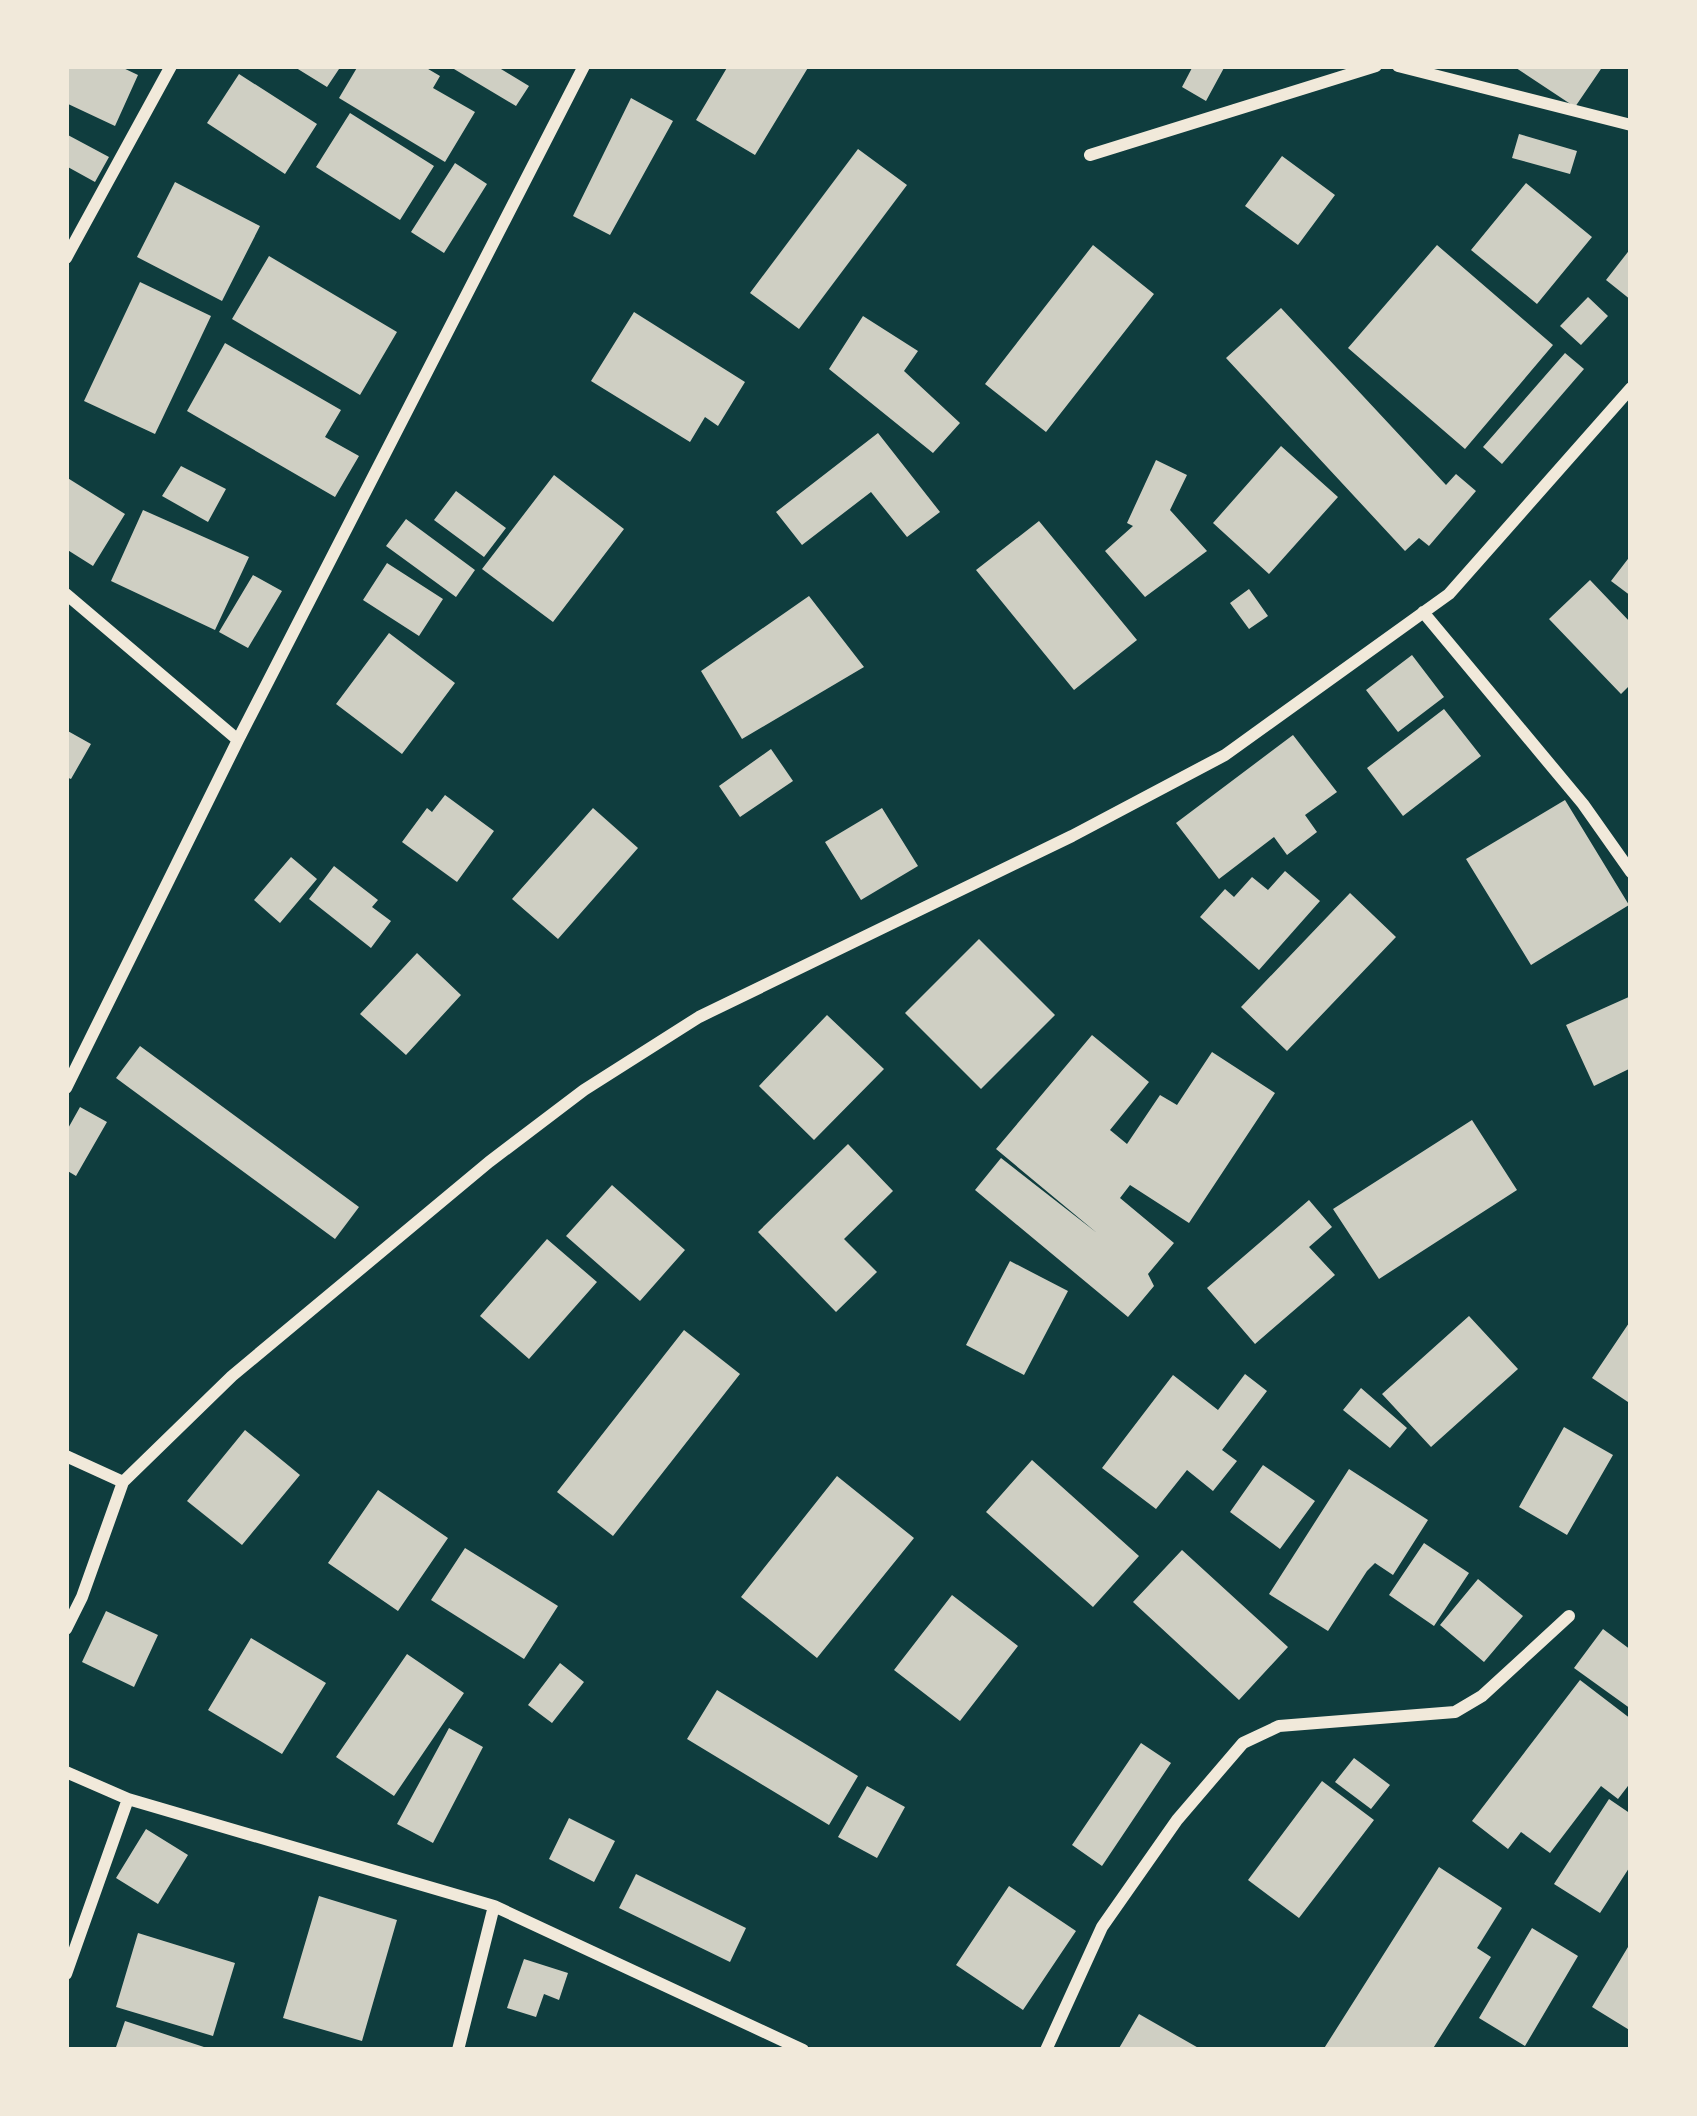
<svg xmlns="http://www.w3.org/2000/svg" width="1697" height="2116" font-family="Helvetica,sans-serif">
  <style>
    .building { fill: #cfcfc3 }
    .lines { fill: none; stroke-linecap: round; stroke-linejoin: round }
    .minor { stroke: #f1e9da; stroke-width: 12 }
  </style>
  <rect width="100%" height="100%" fill="#0f3d3e"/>
  <!-- building -->
  <path class="building" d="M 66,66 L 119,66 L 138,75 L 115,126 L 66,103 Z
    M 293,66 L 341,66 L 327,87 Z
    M 358,66 L 423,66 L 440,76 L 433,88 L 475,112 L 445,162 L 339,98 Z
    M 456,66 L 496,66 L 529,86 L 516,106 L 454,69 Z
    M 728,66 L 809,66 L 755,155 L 696,120 Z
    M 1193,66 L 1225,66 L 1206,101 L 1182,87 Z
    M 1513,66 L 1603,66 L 1575,107 Z
    M 239,74 L 317,124 L 285,174 L 207,123 Z
    M 631,98 L 673,121 L 610,235 L 573,216 Z
    M 350,113 L 434,166 L 400,220 L 316,167 Z
    M 66,134 L 109,157 L 95,182 L 66,166 Z
    M 1519,134 L 1577,151 L 1570,174 L 1512,158 Z
    M 858,149 L 907,185 L 799,329 L 750,293 Z
    M 1282,156 L 1335,195 L 1298,245 L 1245,206 Z
    M 455,163 L 487,184 L 444,253 L 411,232 Z
    M 175,182 L 260,226 L 222,301 L 137,257 Z
    M 1526,183 L 1592,237 L 1537,304 L 1471,250 Z
    M 1093,245 L 1154,294 L 1046,432 L 985,384 Z
    M 1437,245 L 1553,345 L 1465,449 L 1348,348 Z
    M 1631,248 L 1631,300 L 1606,280 Z
    M 269,256 L 397,332 L 360,395 L 232,319 Z
    M 140,282 L 211,316 L 155,434 L 84,401 Z
    M 1588,297 L 1608,316 L 1581,345 L 1560,326 Z
    M 1281,308 L 1446,485 L 1456,474 L 1476,491 L 1429,546 L 1419,538 L 1405,551 L 1226,358 Z
    M 634,312 L 745,382 L 718,426 L 705,417 L 690,442 L 591,381 Z
    M 863,316 L 918,351 L 904,371 L 960,423 L 933,453 L 829,369 Z
    M 225,343 L 341,410 L 325,437 L 359,456 L 335,497 L 187,411 Z
    M 1565,353 L 1584,369 L 1502,464 L 1483,447 Z
    M 878,433 L 940,512 L 907,537 L 871,492 L 802,545 L 776,512 Z
    M 1281,446 L 1338,497 L 1269,574 L 1213,523 Z
    M 1156,460 L 1187,475 L 1170,510 L 1207,551 L 1145,597 L 1105,551 L 1133,526 L 1127,523 Z
    M 181,466 L 226,489 L 208,522 L 162,496 Z
    M 554,475 L 624,529 L 553,622 L 482,569 Z
    M 66,477 L 125,514 L 93,566 L 66,549 Z
    M 456,491 L 506,528 L 484,557 L 434,520 Z
    M 143,510 L 249,557 L 215,630 L 111,581 Z
    M 406,519 L 475,570 L 456,597 L 386,546 Z
    M 1039,521 L 1137,640 L 1074,690 L 976,570 Z
    M 1631,555 L 1631,596 L 1611,581 Z
    M 387,563 L 443,599 L 419,636 L 363,600 Z
    M 253,575 L 282,591 L 248,648 L 219,632 Z
    M 1590,580 L 1631,623 L 1631,684 L 1621,694 L 1549,619 Z
    M 1249,589 L 1268,616 L 1249,629 L 1230,603 Z
    M 809,596 L 864,667 L 742,739 L 701,671 Z
    M 389,633 L 455,683 L 402,754 L 336,704 Z
    M 1412,655 L 1444,697 L 1398,732 L 1366,690 Z
    M 1444,709 L 1481,756 L 1403,816 L 1367,768 Z
    M 66,730 L 91,744 L 71,779 L 66,777 Z
    M 1293,735 L 1337,792 L 1305,815 L 1317,832 L 1287,855 L 1274,837 L 1219,879 L 1176,823 Z
    M 771,749 L 793,781 L 740,817 L 719,786 Z
    M 445,795 L 494,831 L 457,882 L 402,842 L 427,808 L 432,812 Z
    M 1565,800 L 1629,905 L 1531,965 L 1466,859 Z
    M 593,808 L 638,848 L 558,939 L 512,899 Z
    M 882,808 L 918,866 L 861,900 L 825,842 Z
    M 291,857 L 317,879 L 280,923 L 254,900 Z
    M 334,866 L 378,900 L 372,907 L 391,921 L 371,948 L 309,899 Z
    M 1285,871 L 1320,901 L 1259,970 L 1200,917 L 1225,889 L 1234,897 L 1252,877 L 1268,890 Z
    M 1350,893 L 1396,937 L 1287,1051 L 1241,1007 Z
    M 979,939 L 1055,1015 L 981,1089 L 905,1013 Z
    M 417,953 L 461,995 L 406,1055 L 360,1014 Z
    M 1631,996 L 1631,1068 L 1594,1086 L 1566,1025 Z
    M 827,1015 L 884,1069 L 814,1140 L 759,1086 Z
    M 1092,1035 L 1149,1082 L 1110,1130 L 1127,1144 L 1160,1095 L 1177,1105 L 1212,1052 L 1275,1093 L 1189,1223 L 1130,1185 L 1120,1198 L 1174,1243 L 1148,1274 L 1154,1286 L 1128,1317 L 975,1190 L 1001,1158 L 1097,1233 L 996,1149 Z
    M 140,1046 L 359,1207 L 335,1239 L 116,1078 Z
    M 80,1107 L 107,1122 L 76,1176 L 66,1170 L 66,1132 Z
    M 1472,1120 L 1517,1190 L 1379,1279 L 1333,1209 Z
    M 848,1144 L 893,1191 L 844,1239 L 877,1272 L 836,1312 L 758,1232 Z
    M 612,1185 L 685,1250 L 640,1301 L 566,1236 Z
    M 1309,1200 L 1332,1227 L 1309,1247 L 1335,1275 L 1255,1344 L 1207,1288 Z
    M 547,1239 L 597,1282 L 529,1359 L 480,1316 Z
    M 1010,1261 L 1068,1291 L 1024,1375 L 966,1345 Z
    M 1469,1316 L 1518,1369 L 1431,1447 L 1382,1394 Z
    M 1631,1320 L 1631,1404 L 1592,1378 Z
    M 684,1330 L 740,1374 L 613,1536 L 557,1492 Z
    M 1245,1374 L 1267,1391 L 1222,1450 L 1237,1461 L 1213,1491 L 1187,1470 L 1156,1509 L 1102,1468 L 1173,1375 L 1218,1410 Z
    M 1361,1388 L 1407,1428 L 1390,1448 L 1343,1410 Z
    M 1564,1427 L 1613,1455 L 1567,1535 L 1519,1507 Z
    M 245,1430 L 300,1475 L 242,1545 L 187,1501 Z
    M 1032,1460 L 1139,1556 L 1093,1607 L 986,1512 Z
    M 1263,1465 L 1315,1501 L 1280,1549 L 1230,1512 Z
    M 1349,1469 L 1428,1520 L 1393,1575 L 1375,1563 L 1367,1571 L 1328,1631 L 1269,1594 Z
    M 837,1476 L 914,1538 L 817,1658 L 741,1597 Z
    M 378,1490 L 448,1538 L 398,1611 L 328,1563 Z
    M 1424,1543 L 1469,1573 L 1434,1626 L 1389,1595 Z
    M 465,1548 L 558,1606 L 524,1659 L 431,1600 Z
    M 1182,1550 L 1288,1647 L 1239,1700 L 1133,1602 Z
    M 1478,1579 L 1523,1616 L 1484,1662 L 1440,1625 Z
    M 952,1595 L 1018,1646 L 960,1721 L 894,1670 Z
    M 106,1611 L 158,1635 L 134,1687 L 82,1662 Z
    M 1603,1629 L 1631,1650 L 1631,1709 L 1574,1668 Z
    M 251,1638 L 326,1683 L 282,1754 L 208,1710 Z
    M 407,1654 L 464,1693 L 394,1796 L 336,1757 Z
    M 560,1663 L 584,1682 L 552,1723 L 528,1705 Z
    M 1580,1680 L 1631,1719 L 1631,1782 L 1618,1799 L 1601,1786 L 1550,1853 L 1521,1832 L 1508,1849 L 1472,1821 Z
    M 717,1690 L 858,1776 L 829,1825 L 687,1739 Z
    M 449,1728 L 483,1747 L 433,1843 L 397,1824 Z
    M 1141,1743 L 1171,1763 L 1102,1866 L 1072,1845 Z
    M 1354,1758 L 1390,1785 L 1371,1809 L 1335,1782 Z
    M 1322,1781 L 1374,1820 L 1299,1918 L 1248,1880 Z
    M 867,1786 L 905,1807 L 877,1858 L 838,1837 Z
    M 1609,1799 L 1631,1814 L 1631,1865 L 1600,1913 L 1554,1884 Z
    M 569,1818 L 615,1841 L 594,1882 L 549,1859 Z
    M 146,1829 L 188,1855 L 158,1904 L 116,1878 Z
    M 1439,1867 L 1502,1908 L 1477,1948 L 1491,1957 L 1432,2050 L 1323,2050 Z
    M 636,1874 L 746,1928 L 730,1962 L 619,1908 Z
    M 1009,1886 L 1076,1931 L 1023,2010 L 956,1965 Z
    M 319,1896 L 397,1920 L 362,2041 L 283,2018 Z
    M 1532,1928 L 1578,1956 L 1525,2046 L 1479,2018 Z
    M 138,1933 L 235,1963 L 213,2036 L 116,2007 Z
    M 1631,1942 L 1631,2031 L 1592,2007 Z
    M 524,1959 L 568,1973 L 559,2000 L 544,1994 L 536,2017 L 507,2008 Z
    M 1139,2014 L 1202,2050 L 1118,2050 Z
    M 125,2021 L 210,2049 L 210,2050 L 115,2050 Z"/>
  <g class="lines">
    <!-- minor -->
    <path class="minor" d="M 1398,66 L 1631,125
      M 1090,155 L 1376,66
      M 66,258 L 171,66
      M 66,594 L 238,740
      M 1423,612 L 1583,804 L 1631,872
      M 66,1088 L 238,740 L 584,66
      M 66,1456 L 123,1482
      M 66,1629 L 82,1597 L 123,1482 L 232,1376 L 489,1162 L 584,1090 L 699,1017 L 1072,836 L 1225,755 L 1449,594 L 1631,388
      M 66,1772 L 128,1799 L 494,1906 L 803,2050
      M 66,1974 L 128,1799
      M 458,2050 L 494,1906
      M 1046,2050 L 1102,1927 L 1177,1820 L 1243,1743 L 1279,1726 L 1455,1712 L 1482,1696 L 1569,1616"/>
  </g>
  <!-- border -->
  <rect width="1697" height="2116" fill="none" stroke="#f1e9da" stroke-width="138"/>
</svg>
